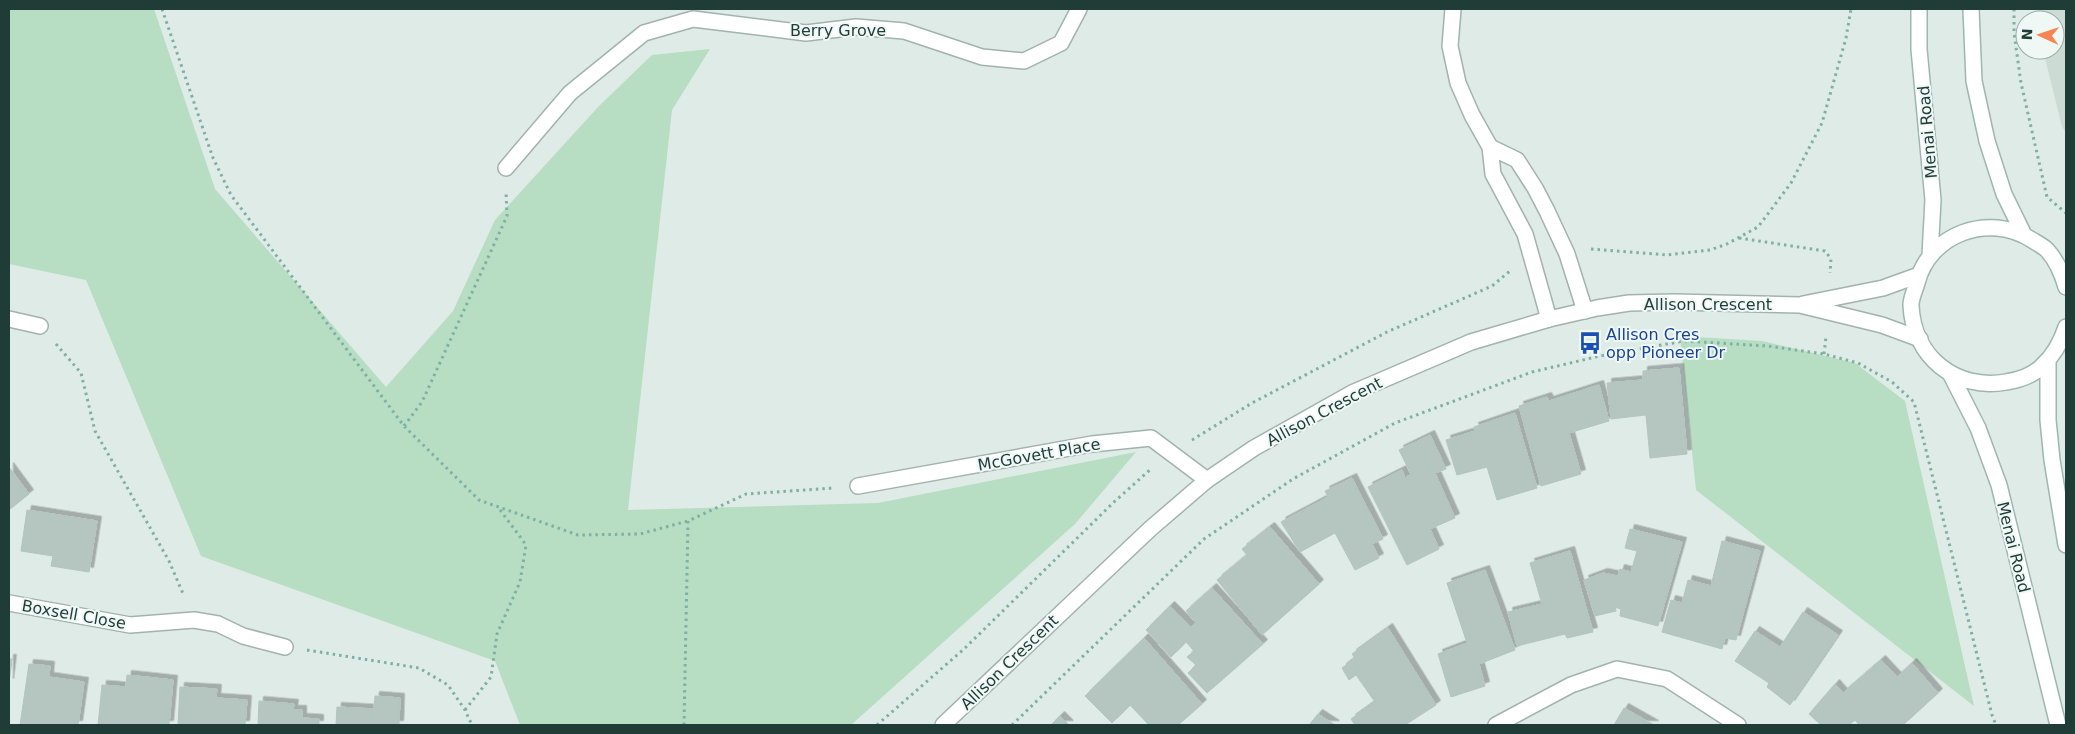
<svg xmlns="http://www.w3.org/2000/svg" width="2075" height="734" font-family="'DejaVu Sans',sans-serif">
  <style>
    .built { fill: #cddbd5 }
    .green { fill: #b7ddc3 }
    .building { fill: #b4c6bf; stroke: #b1c5be; filter: url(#shadow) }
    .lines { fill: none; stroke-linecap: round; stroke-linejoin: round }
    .minor-casing { stroke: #a2b3ae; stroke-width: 18 }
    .tertiary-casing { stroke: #a2b3ae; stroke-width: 18 }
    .secondary-casing { stroke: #9db7af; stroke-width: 18 }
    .path { stroke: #7eb0a3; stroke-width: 3; stroke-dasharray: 2.5 4; stroke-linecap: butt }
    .minor { stroke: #fff; stroke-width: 15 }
    .tertiary { stroke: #fff; stroke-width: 15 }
    .secondary { stroke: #fff; stroke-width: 15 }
    .labels { text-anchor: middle; stroke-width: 4; stroke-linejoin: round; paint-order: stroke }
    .street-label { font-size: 16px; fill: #1f3c36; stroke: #eff8f4 }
    .transit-label { font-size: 16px; fill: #164399; stroke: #eff8f4; text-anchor: start }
  </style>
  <defs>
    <filter id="shadow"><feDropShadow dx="4.5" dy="-4.5" stdDeviation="0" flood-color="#0004"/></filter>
  </defs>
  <rect width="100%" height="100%" fill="#dfebe6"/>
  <!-- built -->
  <path class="built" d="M 2038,9 L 2066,9 L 2066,132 L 2062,127 L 2043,50 L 2055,50 L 2055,20 L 2036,20 Z"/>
  <!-- green -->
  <path class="green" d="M 9,9 L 154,9 L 215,189 L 386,387 L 453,311 L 495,220 L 599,106 L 652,55 L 710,49 L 672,110 L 628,510 L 878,503 L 1136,452 L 1075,524 L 851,725 L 520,725 L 495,661 L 201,556 L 86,280 L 9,264 Z
    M 1680,336 L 1762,341 L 1855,363 L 1905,401 L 1974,706 L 1696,490 Z"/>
  <!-- building -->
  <path class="building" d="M 1679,368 L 1687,454 L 1650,458 L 1646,415 L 1611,419 L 1607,383 L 1643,380 L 1643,371 Z
    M 1599,385 L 1609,421 L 1569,433 L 1581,474 L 1541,486 L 1519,406 L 1547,397 L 1549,401 Z
    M 1515,413 L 1537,488 L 1497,500 L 1487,467 L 1457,475 L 1446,440 L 1475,431 L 1474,427 Z
    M 1430,435 L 1446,469 L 1435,473 L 1455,518 L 1430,529 L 1439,549 L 1407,565 L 1368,487 L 1402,470 L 1405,478 L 1411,474 L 1399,450 Z
    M 9,467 L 29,494 L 9,510 Z
    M 1352,478 L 1383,539 L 1372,544 L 1379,558 L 1355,570 L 1335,533 L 1300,552 L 1281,522 L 1328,497 L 1325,491 Z
    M 27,510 L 97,521 L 89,572 L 51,566 L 53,556 L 21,551 Z
    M 1270,527 L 1319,584 L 1262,635 L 1217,580 L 1247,555 L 1242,549 Z
    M 1630,529 L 1682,542 L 1658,626 L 1620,616 L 1621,609 L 1615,607 L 1616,611 L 1595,616 L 1584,580 L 1603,573 L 1618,576 L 1620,569 L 1631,572 L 1637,551 L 1625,548 Z
    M 1722,541 L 1760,551 L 1736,640 L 1725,638 L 1722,649 L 1662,632 L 1671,600 L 1682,603 L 1688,580 L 1711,586 Z
    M 1570,551 L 1593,632 L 1567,638 L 1565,634 L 1517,646 L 1508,612 L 1542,604 L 1530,563 Z
    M 1485,570 L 1515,650 L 1479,664 L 1485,686 L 1451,697 L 1438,654 L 1467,643 L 1447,583 Z
    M 1212,588 L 1263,644 L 1207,693 L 1188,673 L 1196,665 L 1187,657 L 1194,651 L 1186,642 L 1171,657 L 1146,630 L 1170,606 L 1191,627 L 1196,623 L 1186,611 Z
    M 1803,612 L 1838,635 L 1790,705 L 1767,687 L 1769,683 L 1735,661 L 1755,631 L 1780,647 Z
    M 1388,628 L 1436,705 L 1405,725 L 1355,725 L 1351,719 L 1375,702 L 1356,675 L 1349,680 L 1342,668 L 1355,658 L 1352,654 Z
    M 1144,638 L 1202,704 L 1178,725 L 1149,725 L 1130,705 L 1112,723 L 1085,696 Z
    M 9,659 L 12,659 L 9,683 Z
    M 1881,660 L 1897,677 L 1912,663 L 1938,693 L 1903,725 L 1859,725 L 1855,720 L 1849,725 L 1821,725 L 1809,714 L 1835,684 L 1843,693 Z
    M 29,664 L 50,666 L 49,677 L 84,682 L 78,725 L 20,725 Z
    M 127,675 L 173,680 L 169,725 L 98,725 L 102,685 L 126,687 Z
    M 180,687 L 217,689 L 216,698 L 247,700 L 245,725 L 178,725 Z
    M 375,696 L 400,698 L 399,725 L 336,725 L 337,707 L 374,709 Z
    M 259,701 L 294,704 L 293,710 L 302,710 L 302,718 L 319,719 L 319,725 L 258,725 Z
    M 1624,708 L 1654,725 L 1614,725 Z
    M 1318,714 L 1335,725 L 1309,725 Z
    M 1060,716 L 1069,725 L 1051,725 Z"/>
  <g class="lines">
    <defs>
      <path id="minor" d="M 1453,9 L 1450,46 L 1458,83 L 1472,115 L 1490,147 L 1493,174 L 1525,234 L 1549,319
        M 1490,147 L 1517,160 L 1535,188 L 1547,211 L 1567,254 L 1585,311
        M 506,168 L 570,93 L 644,33 L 693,19 L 806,33 L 856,27 L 904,31 L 982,57 L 1024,61 L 1061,43 L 1079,9
        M 9,319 L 40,326
        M 858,486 L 1092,444 L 1151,438 L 1207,480
        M 9,603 L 130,625 L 194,620 L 218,624 L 243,636 L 285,647
        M 1496,725 L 1571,685 L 1617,669 L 1667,679 L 1738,725"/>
      <path id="tertiary" d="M 1803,304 L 1883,288 L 1919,275
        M 943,725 L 1150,529 L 1207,480 L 1254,448 L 1352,393 L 1471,342 L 1549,319 L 1597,308 L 1629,303 L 1674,302 L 1800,305 L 1882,325 L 1920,339"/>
      <path id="secondary" d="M 1919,9 L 1919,49 L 1933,200 L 1930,255
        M 1971,9 L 1974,81 L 1987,141 L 2004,194 L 2024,235
        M 2066,287 C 2062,273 2057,261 2047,250 C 2043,246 2037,243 2032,240 C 1989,212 1929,234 1917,283 C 1915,290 1911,298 1911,305 C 1913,357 1956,391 2006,382 C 2019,380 2034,375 2043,365 C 2055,354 2061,342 2066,327
        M 2048,360 L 2048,420 L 2052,460 L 2066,545
        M 1951,375 L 1978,428 L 1999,485 L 2058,725"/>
    </defs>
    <!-- minor casing -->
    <use href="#minor" class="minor-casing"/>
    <!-- tertiary casing -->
    <use href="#tertiary" class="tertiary-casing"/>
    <!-- secondary casing -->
    <use href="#secondary" class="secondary-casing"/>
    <!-- path -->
    <path class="path" d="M 162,9 L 213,158 L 231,195 L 404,426 L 479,500 L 578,535 L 640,534 L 688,521
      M 2014,9 L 2014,33 L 2021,83 L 2047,197 L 2066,213
      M 1739,238 L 1825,251 L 1831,259 L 1830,273
      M 1591,249 L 1667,255 L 1710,250 L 1727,244 L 1758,227 L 1791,183 L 1822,123 L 1846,38 L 1851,9
      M 56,344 L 81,373 L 95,431 L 169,561 L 184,596
      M 1824,354 L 1826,337
      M 404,426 L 422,402 L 507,216 L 506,192
      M 1192,440 L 1252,403 L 1387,332 L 1492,286 L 1510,271
      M 307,650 L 419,668 L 448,685 L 465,710 L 472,725
      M 465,710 L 491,677 L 497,634 L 520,582 L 526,545 L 498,507
      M 684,725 L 688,521 L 746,494 L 834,488
      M 877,725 L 964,649 L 1114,502 L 1152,468
      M 1012,725 L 1204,539 L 1293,479 L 1395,423 L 1532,372 L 1600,356 L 1684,341 L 1768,346 L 1824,354 L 1858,363 L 1892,382 L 1914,402 L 1992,715 L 1996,725"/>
    <!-- minor -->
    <use href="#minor" class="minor"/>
    <!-- tertiary -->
    <use href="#tertiary" class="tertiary"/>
    <!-- secondary -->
    <use href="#secondary" class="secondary"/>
  </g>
  <!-- icons -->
  <defs>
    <symbol id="bus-bare" viewBox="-9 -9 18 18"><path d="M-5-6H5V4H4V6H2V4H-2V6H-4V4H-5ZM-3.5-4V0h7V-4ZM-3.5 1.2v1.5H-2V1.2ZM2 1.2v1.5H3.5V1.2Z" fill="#1a4fb4" stroke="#eff8f4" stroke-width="2.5" paint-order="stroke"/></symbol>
  </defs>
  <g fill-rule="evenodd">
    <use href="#bus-bare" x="1574" y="327" width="32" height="32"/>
  </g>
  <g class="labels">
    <!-- street labels -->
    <g class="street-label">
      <text x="838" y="36">Berry Grove</text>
      <text transform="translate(1927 132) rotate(-95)" y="6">Menai Road</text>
      <text x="1708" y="310">Allison Crescent</text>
      <text transform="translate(1324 411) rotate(-28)" y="6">Allison Crescent</text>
      <text transform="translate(1039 454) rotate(-10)" y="6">McGovett Place</text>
      <text transform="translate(2014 547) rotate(76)" y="6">Menai Road</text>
      <text transform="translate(74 614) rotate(10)" y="6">Boxsell Close</text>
      <text transform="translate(1009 662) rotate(-44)" y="6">Allison Crescent</text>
    </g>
    <!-- transit labels -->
    <g class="transit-label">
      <text x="1606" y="340">Allison Cres<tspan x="1606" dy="18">opp Pioneer Dr</tspan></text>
    </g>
  </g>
  <!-- border -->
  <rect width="2075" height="734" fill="none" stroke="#1f3c36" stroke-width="20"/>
  <!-- north arrow -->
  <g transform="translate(2040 35) rotate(273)"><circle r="24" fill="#eff8f4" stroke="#9cada8"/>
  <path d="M0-4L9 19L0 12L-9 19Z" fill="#f78451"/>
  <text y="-8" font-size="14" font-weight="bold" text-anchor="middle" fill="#1f3c36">N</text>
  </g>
</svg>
